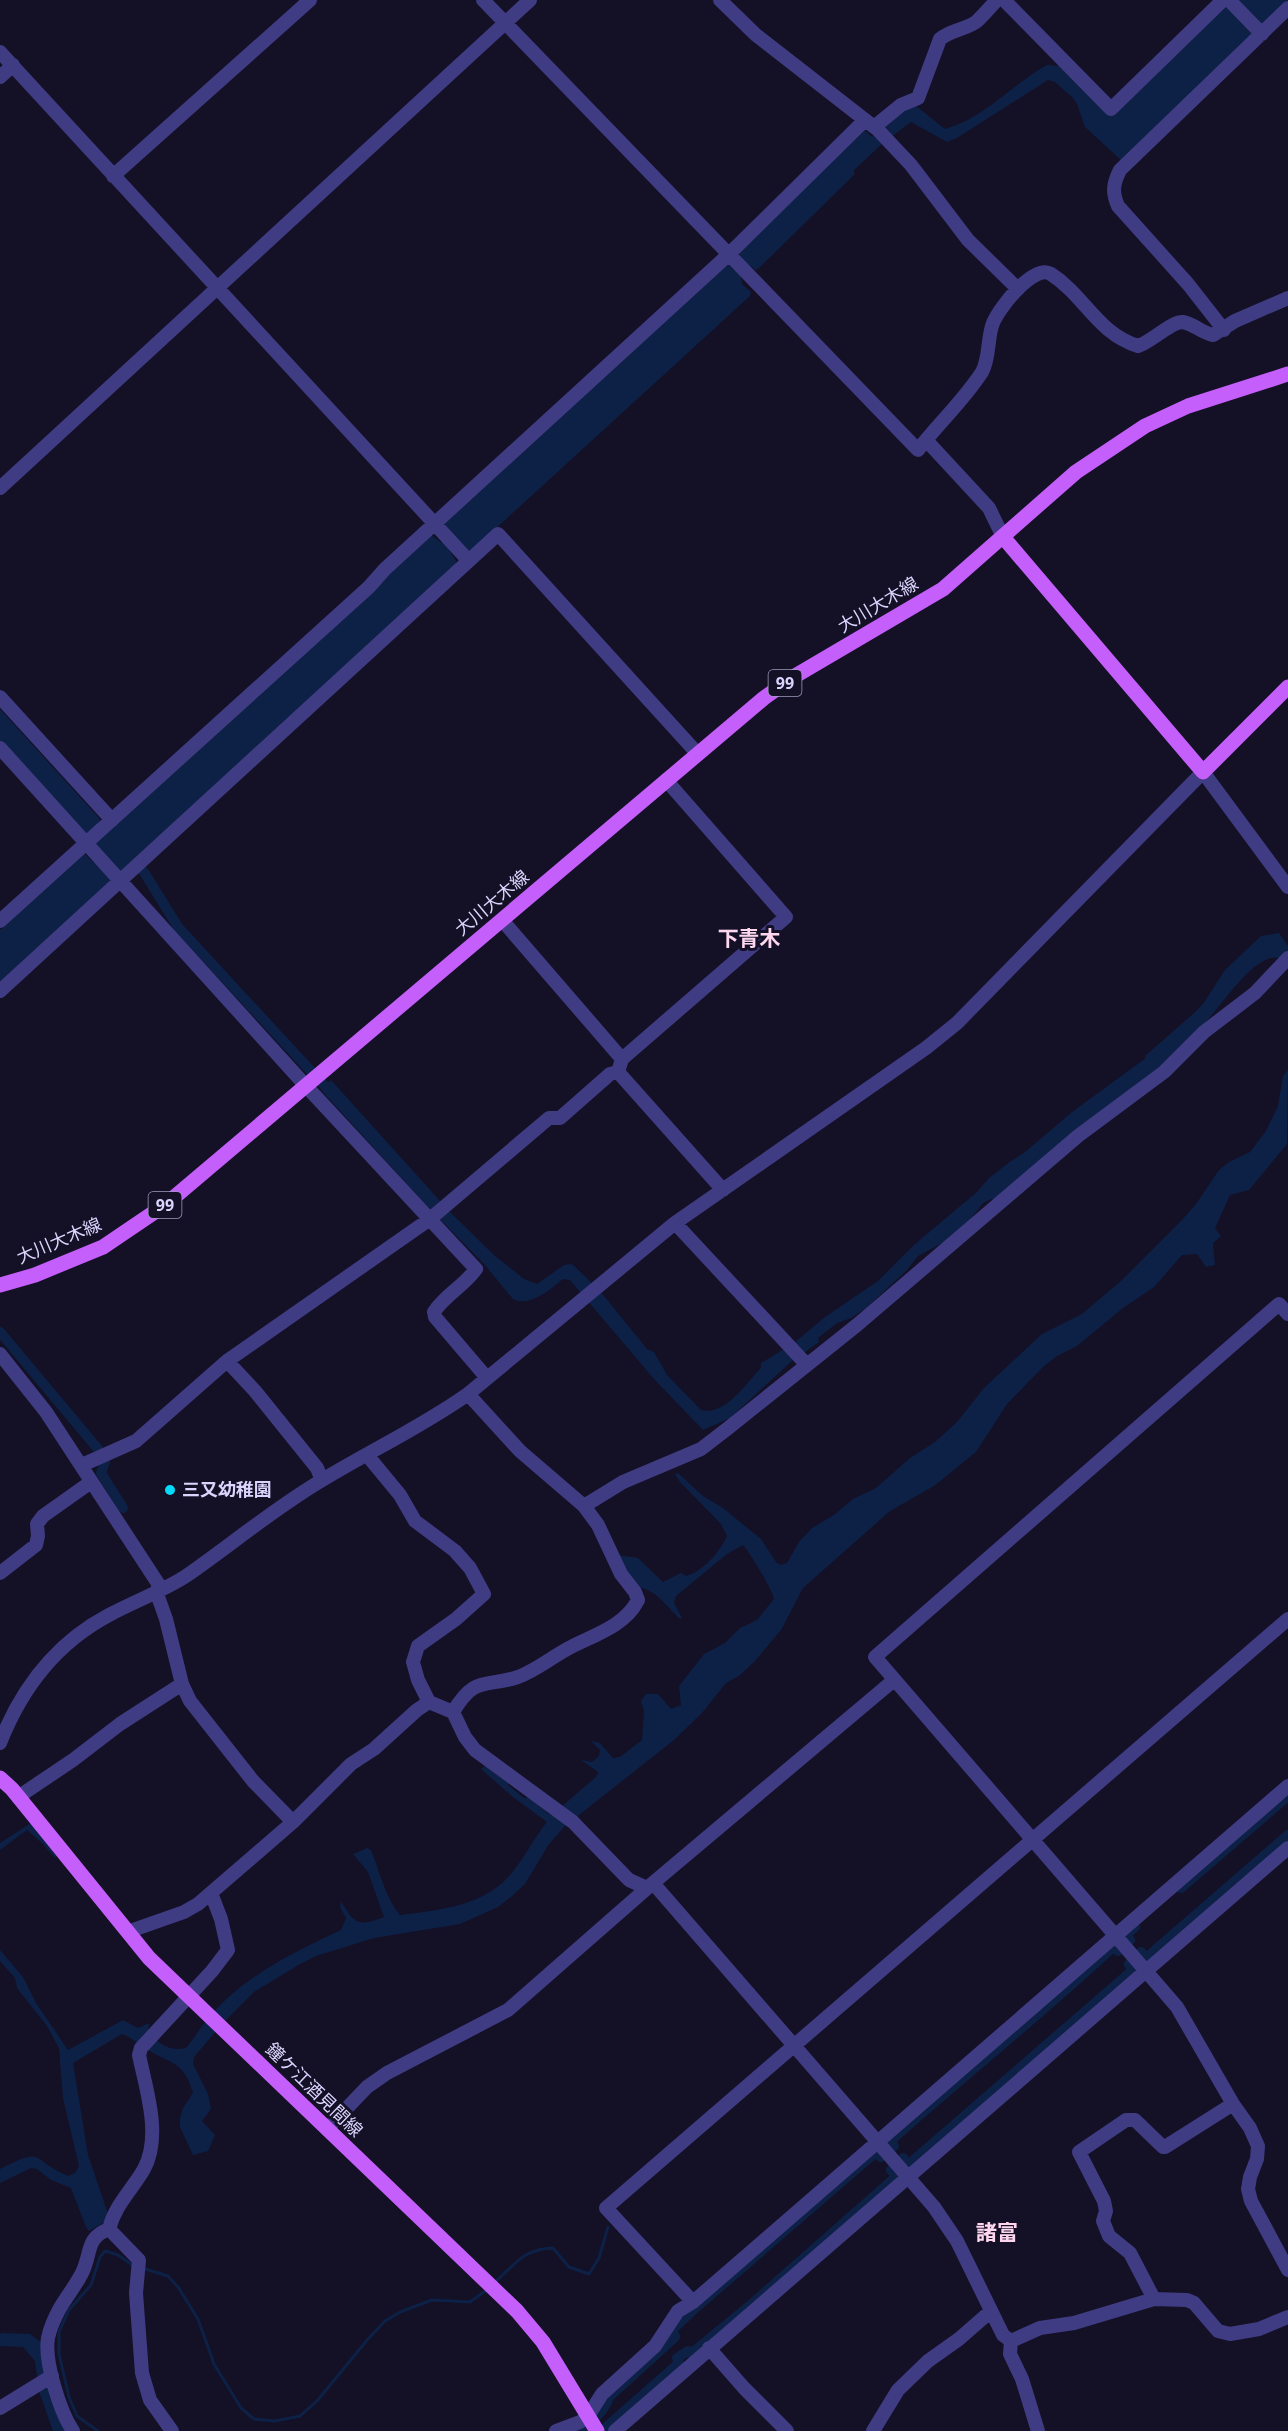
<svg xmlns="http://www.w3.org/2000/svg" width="1288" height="2431" font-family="'Open Sans','Noto Sans JP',sans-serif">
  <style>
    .water { fill: #0d2147 }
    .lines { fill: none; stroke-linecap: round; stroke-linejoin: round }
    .stream { stroke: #0d2147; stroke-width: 3 }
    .canal { stroke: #0d2147; stroke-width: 10 }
    .minor { stroke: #403c84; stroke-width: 14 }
    .major { stroke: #c55ffb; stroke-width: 15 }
    .poi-dot { fill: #06dafa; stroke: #141026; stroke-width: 2 }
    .labels { text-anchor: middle; stroke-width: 6; stroke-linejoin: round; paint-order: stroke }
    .shield { fill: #141026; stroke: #9f9abd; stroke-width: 1.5 }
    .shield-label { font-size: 16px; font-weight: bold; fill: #dbd5fe }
    .street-label { font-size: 18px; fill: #dbd5fe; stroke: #141026 }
    .poi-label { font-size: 18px; font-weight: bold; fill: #dbd5fe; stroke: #141026; text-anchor: start }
    .quarter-label { font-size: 21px; font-weight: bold; fill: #fed7ef; stroke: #141026 }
  </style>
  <rect width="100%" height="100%" fill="#141026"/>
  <!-- water -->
  <path class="water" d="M 1233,0 L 1288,0 L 1123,162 L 1085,127 L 1077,104 L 1073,98 L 1055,82 L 1048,80 L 957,138 L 947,142 L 911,122 L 883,143 L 854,170 L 854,175 L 758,269 L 755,270 L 751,266 L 741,276 L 742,284 L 751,292 L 750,296 L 470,552 L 459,543 L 450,551 L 457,563 L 121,871 L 118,870 L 110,881 L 0,982 L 0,930 L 84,853 L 94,863 L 103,856 L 95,843 L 431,535 L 442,543 L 451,535 L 444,524 L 725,266 L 729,265 L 735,271 L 744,262 L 738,253 L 863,129 L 872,137 L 904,107 L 916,106 L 945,129 C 986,117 1011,85 1047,65 L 1060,66 L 1111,115 L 1215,15 Z
    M 0,709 L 99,818 L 100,824 L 86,834 L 0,742 Z
    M 1279,933 L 1288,946 L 1288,963 C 1283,960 1277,956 1271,958 C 1247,964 1220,1008 1203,1025 C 1141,1090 1066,1144 997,1200 L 991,1199 L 983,1203 L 970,1220 L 944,1242 L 918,1256 L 906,1271 L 866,1308 L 851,1318 L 837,1323 L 818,1338 L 819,1342 L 792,1361 L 730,1418 L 703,1430 L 654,1379 L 570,1280 L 563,1279 C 551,1289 529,1308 513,1299 L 484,1264 L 428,1207 L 321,1090 L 331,1080 L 450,1212 L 494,1255 L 524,1279 L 537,1284 L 564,1265 L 572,1264 L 600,1291 L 647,1349 L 654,1352 L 667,1375 L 701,1410 C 726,1416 745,1384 761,1368 L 761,1363 L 794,1343 L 825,1317 L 878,1281 L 915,1244 L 977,1192 L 989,1178 L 1011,1161 L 1024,1153 L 1072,1112 L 1146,1058 L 1145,1056 L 1194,1013 L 1203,1004 L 1225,970 L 1261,936 Z
    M 1288,1070 L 1287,1144 L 1249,1190 L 1230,1195 L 1215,1228 L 1221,1236 L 1213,1243 L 1215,1265 L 1206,1267 L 1197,1254 L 1182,1255 L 1154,1287 L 1123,1308 L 1077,1346 L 1057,1356 L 1043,1367 L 1007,1404 L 976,1452 L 934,1486 L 890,1511 L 803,1588 L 781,1630 L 754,1662 L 739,1676 L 726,1683 L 702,1713 L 674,1740 L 565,1826 L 549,1844 L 525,1884 L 512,1896 L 498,1907 L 460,1924 L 374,1938 L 316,1956 L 300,1964 L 254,1992 L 223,2023 L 194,2057 L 193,2064 L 208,2094 L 211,2109 L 202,2121 L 215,2135 L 208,2151 L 193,2155 L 180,2127 L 180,2118 L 183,2108 L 193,2093 C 184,2061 171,2064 146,2049 C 137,2044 132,2037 122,2034 L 73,2063 L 88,2155 L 108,2214 L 103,2223 L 89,2231 L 86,2227 L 71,2188 L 51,2180 L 37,2169 L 31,2168 L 0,2183 L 0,2169 C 47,2146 28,2159 68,2176 L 75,2173 L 79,2166 L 63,2098 L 59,2048 L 47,2026 L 17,1988 L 15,1978 L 0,1961 L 0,1950 L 23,1977 L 36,2003 L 68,2050 L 123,2020 L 138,2028 L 149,2023 L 148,2031 C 158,2044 170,2052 186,2048 C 193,2040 198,2031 205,2022 C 240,1978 292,1953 341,1930 L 346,1918 L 340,1907 L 341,1901 C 354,1924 358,1927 384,1917 L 368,1872 L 353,1854 L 367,1848 L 371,1850 C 379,1870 386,1899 400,1915 C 438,1910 482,1907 510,1875 C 524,1859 533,1839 547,1822 L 513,1797 L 481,1769 L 487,1764 L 509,1780 L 508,1785 L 524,1798 L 529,1797 L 549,1814 L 553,1814 L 597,1776 L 598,1772 L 581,1760 L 592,1762 L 599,1756 L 600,1750 L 591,1741 L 600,1743 L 613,1758 L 620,1757 L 642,1740 L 644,1711 L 641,1701 L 646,1694 L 658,1694 L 671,1709 L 681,1705 L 679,1686 L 704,1654 L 725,1643 L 740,1628 L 757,1620 L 774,1599 C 773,1591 749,1551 743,1545 L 727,1554 L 676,1596 L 674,1603 L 682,1618 L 680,1619 C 667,1607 656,1589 637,1587 L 629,1577 L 618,1555 L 638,1558 L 663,1582 L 681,1573 L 686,1576 C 704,1571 720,1551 727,1536 L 721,1524 L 680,1482 L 675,1474 L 678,1473 L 703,1496 L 723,1508 L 761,1539 L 776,1562 L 780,1565 L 787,1563 L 799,1542 L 812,1528 L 834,1515 L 853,1499 L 876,1488 L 910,1458 L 935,1442 L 957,1422 L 984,1388 L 1042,1334 L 1082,1314 L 1122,1280 L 1181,1221 L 1196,1204 L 1219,1170 L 1229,1162 L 1250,1152 L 1266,1131 L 1278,1106 L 1283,1076 Z
    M 31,1823 L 56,1856 L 55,1858 L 43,1844 L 27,1830 L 0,1850 L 0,1843 Z
    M 2,2333 L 30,2334 L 41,2342 L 67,2431 L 53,2431 L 39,2391 L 35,2361 L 23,2347 L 0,2346 L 0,2334 Z"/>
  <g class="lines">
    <!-- stream -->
    <path class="stream" d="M 142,2268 L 168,2276 L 178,2287 L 198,2319 L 214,2364 L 241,2408 L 254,2419 L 275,2421 L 300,2416 L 317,2401 L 368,2339 L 385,2321 L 400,2312 L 432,2300 L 470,2302 L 488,2289
      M 495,2282 C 516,2264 523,2249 553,2248 L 569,2267 L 589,2274 L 599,2258 L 608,2227
      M 98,2431 L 77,2416 L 69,2397 L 59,2354 L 59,2332 L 69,2310 L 91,2285 L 100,2257 L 105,2251 L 118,2255 L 135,2267"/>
    <!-- canal -->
    <path class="canal" d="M 130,862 L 144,872 L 178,927 L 334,1096
      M 0,1332 L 98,1449 L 105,1462 L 101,1473 L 123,1508
      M 1181,1888 L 1288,1796
      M 578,2431 C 591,2423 604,2412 609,2397 L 675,2337 L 672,2330 L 692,2311 L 876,2152 L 881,2157 L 894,2146 L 889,2142 C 963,2076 1041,2014 1114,1946 L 1118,1951 L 1130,1940 L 1126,1935 L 1135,1927
      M 602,2431 L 679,2363 L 677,2358 L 688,2351 L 692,2353 L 754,2302 L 897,2176 L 891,2170 L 903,2158 L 908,2165 L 1133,1970 L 1129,1964 L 1141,1952 L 1146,1958 L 1288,1835"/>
    <!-- minor -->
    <path class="minor" d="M 483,0 L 918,450 C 938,424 964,400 982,372 C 990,358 987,338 993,323 C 999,308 1034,263 1051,274 C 1085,296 1097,333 1138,346 C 1151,342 1172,321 1183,322 C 1194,324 1202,333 1213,335 L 1235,321 L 1288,298
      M 720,0 L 756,35 L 878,130 L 911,165 L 968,240 L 1018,289
      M 1004,0 L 1111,109 L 1223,0
      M 1229,0 L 1262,34
      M 0,52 L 468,560
      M 0,77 L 13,65
      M 874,127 L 901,105 L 918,98 L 940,39 C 951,30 964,30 976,22 C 983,16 990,7 997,0
      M 113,176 L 310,0
      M 1224,330 L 1188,284 L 1118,206 C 1112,192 1113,184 1120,170 L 1288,8
      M 926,440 L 989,508 L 1003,537
      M 0,488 L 530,0
      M 0,697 L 112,820
      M 0,748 L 306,1086 L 476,1269 C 464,1286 445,1295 434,1312 L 435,1317 L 487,1378
      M 502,920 L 622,1059
      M 0,921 L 369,587 L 385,569 L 728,255 L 865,120
      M 0,991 L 498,534 L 697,753
      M 618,1072 L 622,1059 L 786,917 L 666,780
      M 618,1072 L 723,1190
      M 675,1223 L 806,1364
      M 1288,1314 L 1279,1304 L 875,1657 L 1177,2007 L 1233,2104 L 1250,2128 L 1258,2146 L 1257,2159 L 1250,2177 L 1248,2189 L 1251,2201 L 1288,2270
      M 0,1354 L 46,1412 L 161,1588
      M 227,1361 L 255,1391 L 317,1468 L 322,1480
      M 367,1455 L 400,1495 L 415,1521 L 455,1551 L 470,1568 L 484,1594 L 456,1619 L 418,1646 L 413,1662 L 418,1680 L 429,1702 L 453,1712 L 465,1737 L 475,1750 L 573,1822 L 629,1880 L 647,1888
      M 82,1465 L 136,1441 L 227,1361 L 430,1219 L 549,1118 L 560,1118 L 610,1074 L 618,1072
      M 584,1506 L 623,1482 L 701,1449 L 727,1429 L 857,1325 L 1078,1136 L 1164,1072 L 1204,1032 L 1255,993 L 1288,958
      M 0,1573 L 36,1545 L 38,1536 L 37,1524 L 43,1516 L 91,1482
      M 156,1591 L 166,1619 L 182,1684 L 190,1701 L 253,1781 L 293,1822
      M 453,1712 C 475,1675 484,1688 518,1677 C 537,1670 553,1656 571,1647 C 594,1635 625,1626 638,1600 L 635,1592 L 621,1574 L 598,1525 L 584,1506 L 520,1451 L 468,1394
      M 0,1743 C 22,1687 56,1643 109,1615 C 133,1602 165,1590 186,1576 C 232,1544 276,1507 324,1479 C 372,1450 423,1426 468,1394 L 675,1223 L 926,1048 L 957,1023 L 1203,772 L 1288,887
      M 18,1797 L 73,1760 L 120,1724 L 182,1684
      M 653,1883 L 934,2207 L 957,2241 L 1003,2335 L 1011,2341
      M 130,1931 L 184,1912 L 198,1904 L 293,1822 L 351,1764 L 374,1749 L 417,1710 L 429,1702
      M 327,2129 L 367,2087 L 387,2073 L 508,2010 L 653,1883 L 894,1680
      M 109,2229 C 115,2205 132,2190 144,2169 C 162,2136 146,2089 139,2055 L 141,2048 L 212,1971 L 228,1950 L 221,1919 L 211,1893
      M 109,2229 L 139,2260 L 136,2293 L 142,2373 L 150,2400 L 172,2431
      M 1154,2299 L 1130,2253 L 1109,2236 L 1103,2221 L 1106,2211 L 1104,2201 L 1079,2152 L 1126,2120 L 1135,2120 L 1163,2147 L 1165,2147 L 1233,2104
      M 693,2302 L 606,2208 L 1288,1619
      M 1011,2341 L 1040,2328 L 1074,2323 L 1154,2299 L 1187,2300 L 1194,2303 L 1218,2331 L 1230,2334 L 1259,2329 L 1288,2317
      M 1011,2341 L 1010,2354 L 1022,2379 L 1038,2431
      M 709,2348 L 744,2388 L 787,2431
      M 0,2408 L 52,2376
      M 73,2431 C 60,2412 44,2361 48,2338 C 50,2328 55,2317 60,2308 C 67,2296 76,2285 82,2273 C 92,2253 85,2238 109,2229
      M 556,2431 L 580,2422 L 588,2416 L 602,2394 L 655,2346 L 678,2311 L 693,2302 L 1288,1786
      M 615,2431 L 1288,1848
      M 873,2431 L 898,2390 L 928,2361 L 959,2339 L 991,2311"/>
    <!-- major -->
    <path class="major" d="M 1003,537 L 1203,772 L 1288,687
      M 0,1285 L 35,1275 L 103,1247 L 165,1205 L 764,698 L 795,676 L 943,589 L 1076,472 L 1145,426 L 1188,406 L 1288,374
      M 0,1778 L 12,1789 L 149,1958 L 517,2311 L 543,2342 L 597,2431"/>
  </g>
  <!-- markers -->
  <circle class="poi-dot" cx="170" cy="1490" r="6"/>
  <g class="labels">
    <!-- shield labels -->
    <g class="shield">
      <rect x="768.5" y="670" width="33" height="26" rx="4.5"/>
      <rect x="148.5" y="1192" width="33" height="26" rx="4.5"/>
    </g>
    <g class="shield-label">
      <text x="785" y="689">99</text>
      <text x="165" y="1211">99</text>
    </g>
    <!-- street labels -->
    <g class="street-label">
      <text transform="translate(878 605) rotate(-31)" y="6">大川大木線</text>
      <text transform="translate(492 903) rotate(-40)" y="6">大川大木線</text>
      <text transform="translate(59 1241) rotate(-23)" y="6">大川大木線</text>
      <text transform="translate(314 2090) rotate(44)" y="6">鐘ケ江酒見間線</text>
    </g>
    <!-- poi labels -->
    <g class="poi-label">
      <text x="182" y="1496">三又幼稚園</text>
    </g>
    <!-- quarter labels -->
    <g class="quarter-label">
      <text x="749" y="946">下青木</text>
      <text x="997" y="2240">諸富</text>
    </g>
  </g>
</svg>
